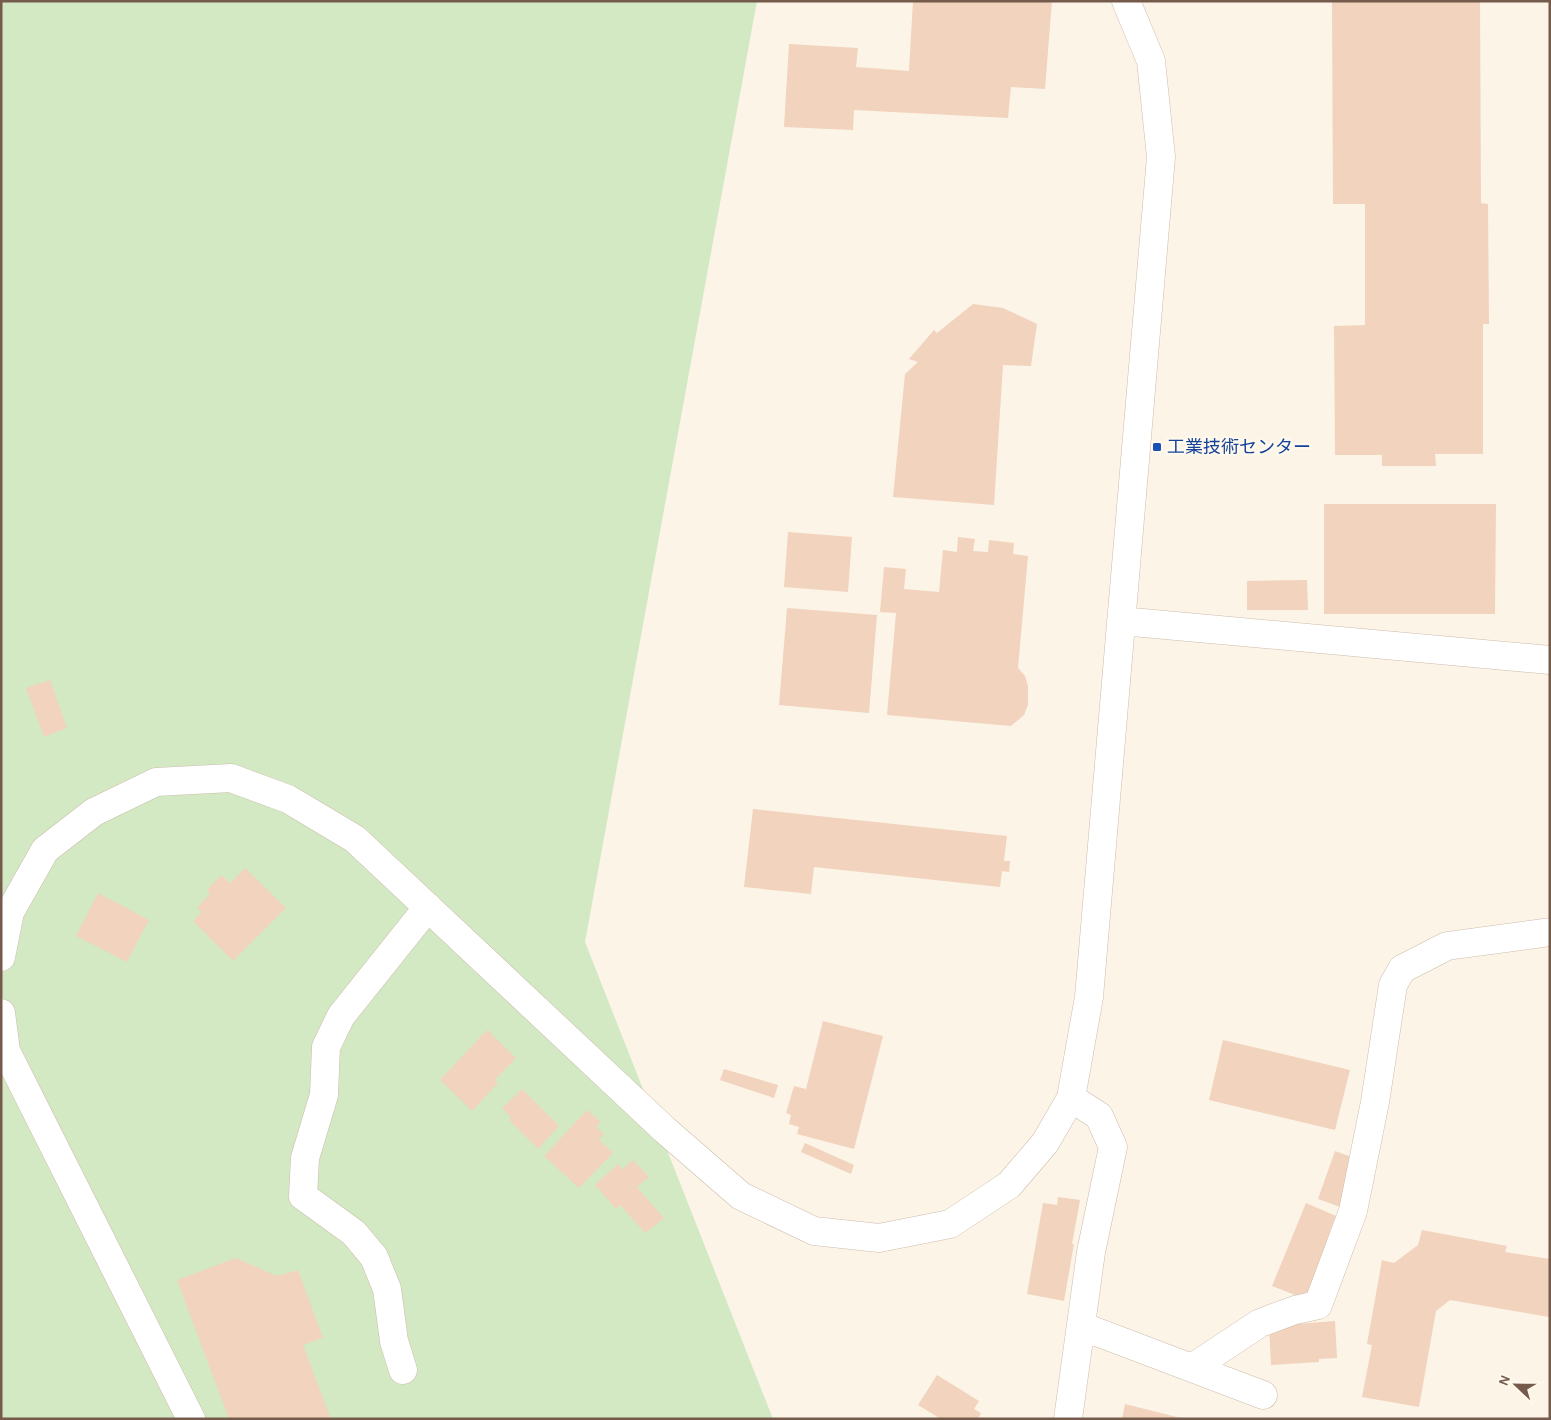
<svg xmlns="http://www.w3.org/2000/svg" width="1551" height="1420" font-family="Karla,'Noto Sans JP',sans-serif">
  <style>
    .green { fill: #d2e9c4 }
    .building { fill: #f1d3be }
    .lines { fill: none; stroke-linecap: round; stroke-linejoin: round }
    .minor-casing { stroke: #cdbcac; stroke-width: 29 }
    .minor { stroke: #fff; stroke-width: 28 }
    .transit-dot { fill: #1a4fb4; stroke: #fff8ec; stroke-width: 2 }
    .labels { text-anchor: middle; stroke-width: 5; stroke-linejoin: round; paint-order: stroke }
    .transit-label { font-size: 18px; fill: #164399; stroke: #fff8ec; text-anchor: start }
  </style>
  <rect width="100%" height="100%" fill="#fcf4e6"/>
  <!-- green -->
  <path class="green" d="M 1,1 L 757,1 L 585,942 L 773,1419 L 1,1419 Z"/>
  <!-- building -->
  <path class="building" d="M 913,1 L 1052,1 L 1045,89 L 1011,87 L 1008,118 L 854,110 L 853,130 L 784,127 L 789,44 L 858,48 L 856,67 L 909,71 Z
    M 1332,1 L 1480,1 L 1481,203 L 1488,204 L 1489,324 L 1483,324 L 1483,454 L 1435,454 L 1436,466 L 1382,466 L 1382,455 L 1335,455 L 1334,326 L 1365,325 L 1365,204 L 1333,204 Z
    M 973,304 L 1003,308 L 1037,324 L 1031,366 L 1003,365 L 994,505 L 893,497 L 905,374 L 918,362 L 909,359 L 934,330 L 937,333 Z
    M 1324,504 L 1496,504 L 1495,614 L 1324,614 Z
    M 788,532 L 852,537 L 848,592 L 784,587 Z
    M 958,537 L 975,539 L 973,551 L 988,552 L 989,540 L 1014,543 L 1013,554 L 1028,556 L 1018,668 L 1025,676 L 1028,686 L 1028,705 L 1024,715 L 1011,726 L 887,715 L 896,613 L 880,612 L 884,567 L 906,569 L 904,589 L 939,592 L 943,550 L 957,552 Z
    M 1307,580 L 1308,610 L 1247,610 L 1247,581 Z
    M 787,608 L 877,615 L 869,713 L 779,705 Z
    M 50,680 L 67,728 L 44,737 L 26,688 Z
    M 753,809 L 1007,836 L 1004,861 L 1010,861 L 1009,872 L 1002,871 L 1000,887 L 814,867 L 811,894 L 744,887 Z
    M 245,868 L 286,908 L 233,961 L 193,921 L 202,912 L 197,908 L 210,894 L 207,890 L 221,875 L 230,883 Z
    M 98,893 L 149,920 L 127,962 L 76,936 Z
    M 823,1021 L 883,1036 L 854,1149 L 797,1134 L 799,1127 L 789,1124 L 791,1115 L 786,1113 L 794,1086 L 806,1089 Z
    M 487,1030 L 516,1058 L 495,1080 L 498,1083 L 472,1111 L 440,1080 Z
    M 1223,1040 L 1350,1070 L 1335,1130 L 1209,1100 Z
    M 724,1069 L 778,1085 L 774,1098 L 720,1080 Z
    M 522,1089 L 559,1126 L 538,1149 L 509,1120 L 511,1117 L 502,1108 Z
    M 587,1110 L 601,1122 L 596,1127 L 604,1134 L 599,1139 L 613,1153 L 579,1188 L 544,1156 Z
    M 805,1143 L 854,1165 L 851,1174 L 801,1152 Z
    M 1335,1151 L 1357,1159 L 1340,1207 L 1318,1199 Z
    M 633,1160 L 649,1177 L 637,1187 L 664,1218 L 645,1233 L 620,1205 L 616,1209 L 595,1185 L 618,1164 L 623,1169 Z
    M 1058,1197 L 1080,1200 L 1072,1244 L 1074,1244 L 1064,1301 L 1027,1294 L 1043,1203 L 1057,1205 Z
    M 1306,1203 L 1336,1216 L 1329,1233 L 1334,1235 L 1308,1300 L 1272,1286 Z
    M 1422,1230 L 1507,1246 L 1505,1252 L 1550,1259 L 1549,1317 L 1450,1300 L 1436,1311 L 1419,1407 L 1362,1397 L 1372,1345 L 1367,1344 L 1382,1260 L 1394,1263 L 1418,1245 Z
    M 236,1258 L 277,1276 L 298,1270 L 323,1338 L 303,1345 L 331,1419 L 229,1419 L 177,1280 Z
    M 1335,1321 L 1337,1358 L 1319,1359 L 1319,1362 L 1271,1365 L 1269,1326 Z
    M 937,1375 L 979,1401 L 974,1409 L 981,1413 L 978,1419 L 941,1419 L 918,1405 Z
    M 1125,1404 L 1181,1418 L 1180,1419 L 1122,1419 Z"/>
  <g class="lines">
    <defs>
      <path id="minor" d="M 1121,621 L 1550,660
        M 1,957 L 10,912 L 45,850 L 94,812 L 156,782 L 231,778 L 288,799 L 355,839 L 665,1130 L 741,1196 L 814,1231 L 879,1238 L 950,1224 L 1009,1185 L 1045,1143 L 1071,1098 L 1089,997 L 1161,157 L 1151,61 L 1126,1
        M 1,1013 L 6,1051 L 191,1419
        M 1081,1326 L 1263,1395
        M 1192,1368 L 1260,1323 L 1295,1310 L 1318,1305 L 1353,1211 L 1375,1102 L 1393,985 L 1402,969 L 1447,946 L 1550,932
        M 403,1370 L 394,1341 L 387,1289 L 374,1257 L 354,1233 L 303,1196 L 305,1158 L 324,1095 L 326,1047 L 341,1016 L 428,907
        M 1068,1419 L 1091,1252 L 1113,1147 L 1099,1116 L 1071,1098"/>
    </defs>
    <!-- minor casing -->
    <use href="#minor" class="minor-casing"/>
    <!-- minor -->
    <use href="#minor" class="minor"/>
  </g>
  <!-- markers -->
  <rect class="transit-dot" x="1152" y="442" width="10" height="10" rx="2.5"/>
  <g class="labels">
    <!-- transit labels -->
    <g class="transit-label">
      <text x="1167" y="453">工業技術センター</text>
    </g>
  </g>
  <!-- border -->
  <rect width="1551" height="1420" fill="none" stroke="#745b4b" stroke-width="5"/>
  <!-- north arrow -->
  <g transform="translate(1516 1385) rotate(292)" stroke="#fff8ec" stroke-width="4" paint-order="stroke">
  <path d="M0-4L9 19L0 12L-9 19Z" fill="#745b4b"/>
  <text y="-8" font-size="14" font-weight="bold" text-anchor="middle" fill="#745b4b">N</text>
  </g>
</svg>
